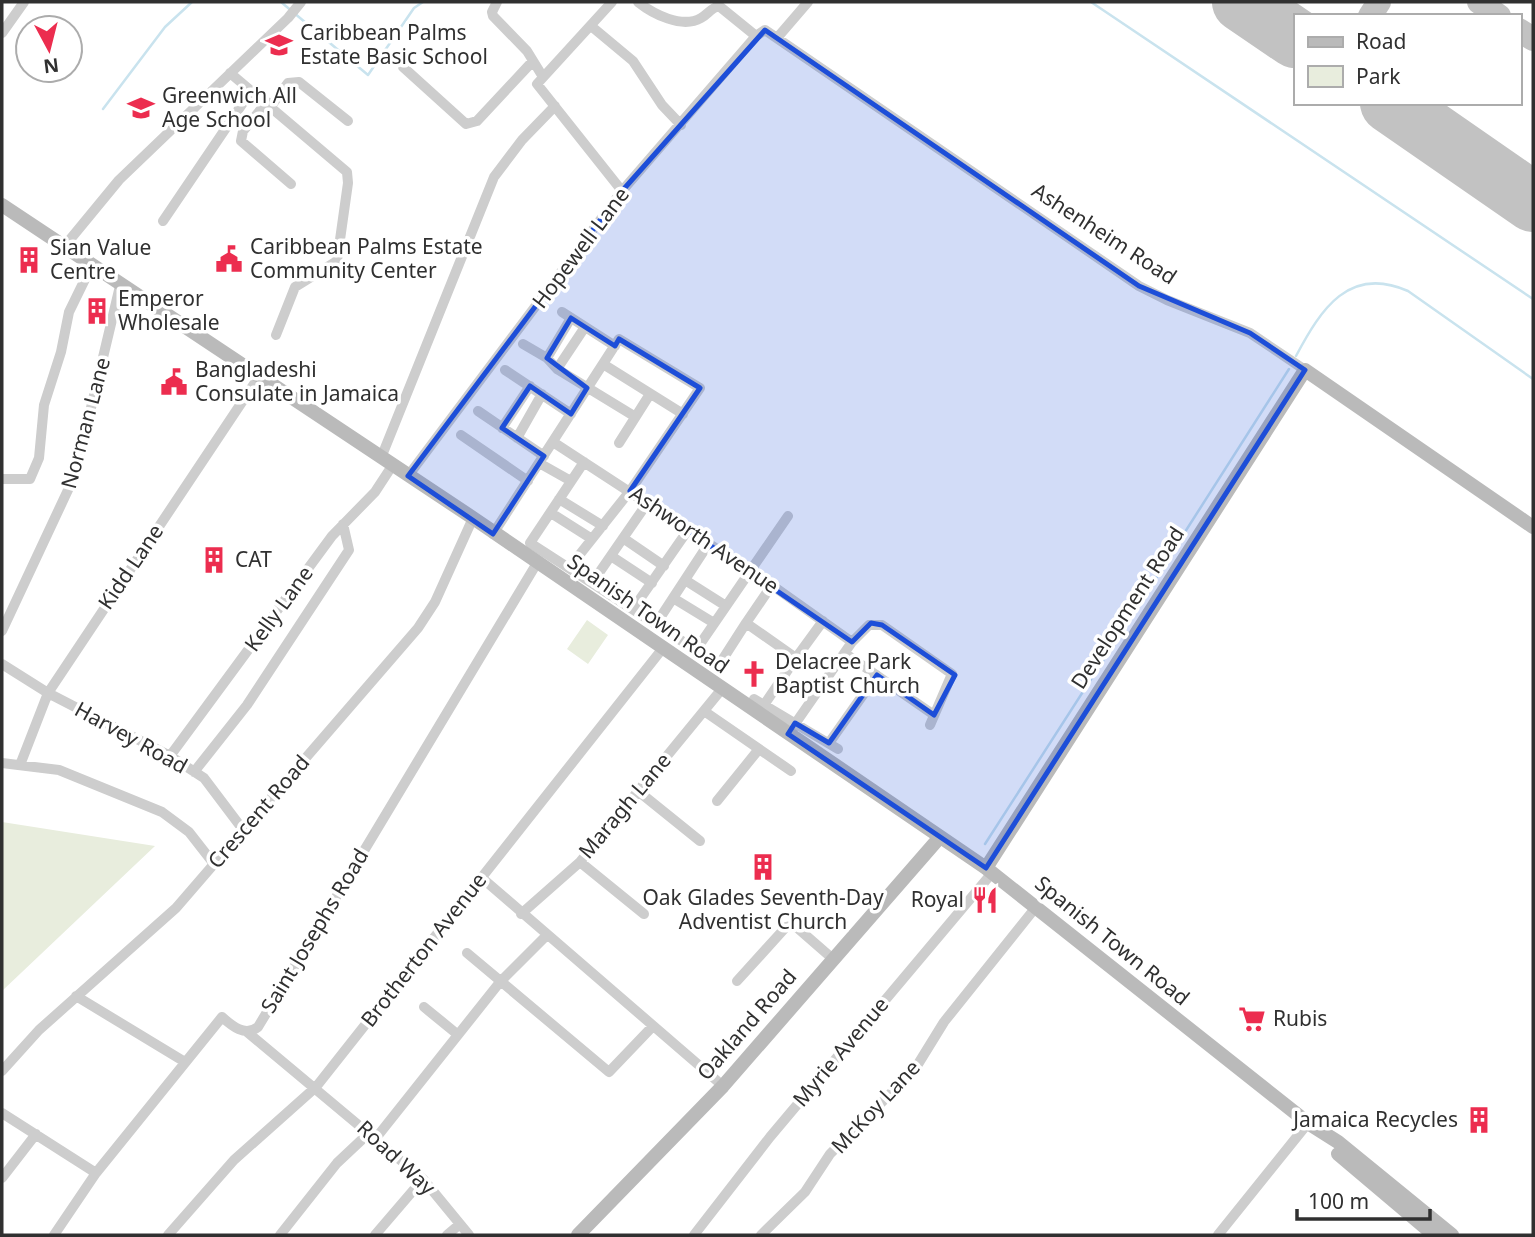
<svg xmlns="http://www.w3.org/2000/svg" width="1535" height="1237" font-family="'Noto Sans',sans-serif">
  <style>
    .green { fill: #e8eddd }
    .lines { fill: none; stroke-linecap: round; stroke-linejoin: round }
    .stream { stroke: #c9e3ee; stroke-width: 2.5 }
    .taxiway { stroke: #c2c2c2; stroke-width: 24 }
    .runway { stroke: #c2c2c2; stroke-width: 60 }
    .street { stroke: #cdcdcd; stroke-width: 10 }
    .secondary { stroke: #bababa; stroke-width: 14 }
    .marked { fill: #1d4ed8; fill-opacity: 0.2; stroke: #1d4ed8; stroke-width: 5; stroke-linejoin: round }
    .labels { text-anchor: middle; stroke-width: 7; stroke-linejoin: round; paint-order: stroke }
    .poi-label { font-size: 21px; fill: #303030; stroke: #fff; text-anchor: start }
    .street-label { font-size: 21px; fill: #303030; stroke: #fff }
  </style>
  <rect width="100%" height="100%" fill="#fff"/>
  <!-- green -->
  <path class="green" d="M 587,620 L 608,635 L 588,664 L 567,649 Z
    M 2,822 L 155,846 L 2,991 Z"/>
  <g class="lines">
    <!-- stream -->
    <path class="stream" d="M 281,2 L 368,75 L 414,8 L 423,2
      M 1091,2 L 1533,299
      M 103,109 L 165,27 L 192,2
      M 1296,356 C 1321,309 1349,265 1408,291 L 1533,379
      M 1169,557 L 1289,369
      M 985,844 L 1160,572"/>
    <!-- taxiway -->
    <path class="taxiway" d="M 1479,2 L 1499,16
      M 1370,16 L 1379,2
      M 1519,30 L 1533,39"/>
    <!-- runway -->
    <path class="runway" d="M 1242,2 L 1295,38
      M 1390,103 L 1533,202"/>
    <!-- street -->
    <path class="street" d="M 497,2 L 492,12 L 493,16 L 527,51 L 543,77
      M 612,2 L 537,84 L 622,191
      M 638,2 C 653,14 682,29 701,18 C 708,14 711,8 719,6 L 756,36
      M 591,26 L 633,61 L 662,105 L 681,125
      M 2,33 L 24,2
      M 777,38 L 808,2
      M 403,67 L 466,124 L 477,121 L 532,62
      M 230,73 L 347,172 L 348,183 L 337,261 L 295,287 L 276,335
      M 267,102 L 243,131 L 241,141 L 291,184
      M 271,106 L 288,83 L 299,82 L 348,121
      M 163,221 L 251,91
      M 63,248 L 119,180 L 288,18 L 301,2
      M 562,312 L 615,346
      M 523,344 L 547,358 L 557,369 L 634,416
      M 547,358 L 571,318
      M 603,364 L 683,414
      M 557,369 L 585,327
      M 505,370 L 571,414
      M 478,411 L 544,456
      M 502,428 L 530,386
      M 461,435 L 528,481
      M 517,438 L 542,394
      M 553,442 L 766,581 L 852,642
      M 619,443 L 650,394
      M 381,458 L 494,177 L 522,140 L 555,106
      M 584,462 L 530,543 L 719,665 L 746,623 L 796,658 L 764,705
      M 539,463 L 571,481
      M 408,476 L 622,191 L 756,36 L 765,30 L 1139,286 L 1167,300 L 1250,333 L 1305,370
      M 2,479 L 30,479 L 39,458 L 44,405 L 61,352 L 69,312 L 91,267
      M 559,499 L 603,526
      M 551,513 L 592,539
      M 493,534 L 619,339 L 700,388 L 630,491 L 569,568
      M 623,538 L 664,566
      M 611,556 L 652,583
      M 685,580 L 726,606
      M 592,583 L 648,502
      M 673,598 L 714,623
      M 633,609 L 688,530
      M 746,623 L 772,585
      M 656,624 L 709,543
      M 2,631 L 75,475 L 120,286
      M 696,650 L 788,516
      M 846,654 L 934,715
      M 796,658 L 823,621
      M 2,664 L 48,693 L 170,756 L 204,778 L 244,831
      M 754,699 L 838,749
      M 704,711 L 791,771
      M 788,734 L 852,642 L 869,625 L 882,625 L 952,674 L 930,725
      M 829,743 L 877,675
      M 170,756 L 332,536 L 375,492 L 392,466
      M 2,763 L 59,770 L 162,812 L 189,832 L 214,864
      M 20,765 L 48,693 L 258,378
      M 194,772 L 247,705 L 349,550 L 343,524
      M 638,791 L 700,841
      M 717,801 L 759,749
      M 580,862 L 644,914
      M 482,878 L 723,1086
      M 521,914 L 580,862 L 721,690
      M 467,953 L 609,1072 L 653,1026
      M 737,981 L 786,927 L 794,925 L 833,959
      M 76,996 L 185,1062
      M 424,1007 L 457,1034
      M 247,1032 L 423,1179 L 469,1235
      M 2,1071 L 39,1030 L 176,908 L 418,628 L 435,602 L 473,518
      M 2,1113 L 96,1173
      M 376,1138 L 500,982 L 546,936
      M 2,1178 L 36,1134
      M 54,1235 L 96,1173 L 222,1017 C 232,1026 245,1037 258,1027 L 537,563
      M 168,1235 L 234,1160 L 316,1087 L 663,648
      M 280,1235 L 337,1163 L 370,1132
      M 375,1235 L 423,1179
      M 447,1235 L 460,1224
      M 694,1235 L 770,1137 L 992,873
      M 761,1235 L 805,1192 L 830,1154 L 915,1069 L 944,1022 L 1036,907
      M 1218,1235 L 1308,1123"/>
    <!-- secondary -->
    <path class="secondary" d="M 2,205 L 473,518 L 986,868 L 1308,1123 L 1338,1142 L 1452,1235
      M 986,868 L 1305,370 L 1533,527
      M 1338,1154 L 1434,1235
      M 578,1235 L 723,1086 L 940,837"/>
  </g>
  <!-- marked area -->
  <path class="marked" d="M 765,30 L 1139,286 L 1250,333 L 1305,370 L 986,868 L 788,734 L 795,723 L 829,743 L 877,675 L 934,715 L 955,675 L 882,625 L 871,623 L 852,642 L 630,491 L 700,388 L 619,339 L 615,346 L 571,318 L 547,358 L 587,388 L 571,414 L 530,386 L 502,428 L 544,456 L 493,534 L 408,476 L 622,191 Z"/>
  <!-- icons -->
  <defs>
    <symbol id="school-bare" viewBox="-9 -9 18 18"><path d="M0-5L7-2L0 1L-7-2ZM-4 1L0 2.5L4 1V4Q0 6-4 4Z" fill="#ec2d4f" stroke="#fff" stroke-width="2.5" paint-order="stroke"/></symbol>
    <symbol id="civic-bare" viewBox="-9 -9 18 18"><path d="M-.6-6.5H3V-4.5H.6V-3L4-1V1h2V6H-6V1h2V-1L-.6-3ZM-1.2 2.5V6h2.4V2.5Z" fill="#ec2d4f" stroke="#fff" stroke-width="2.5" paint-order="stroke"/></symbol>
    <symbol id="building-bare" viewBox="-9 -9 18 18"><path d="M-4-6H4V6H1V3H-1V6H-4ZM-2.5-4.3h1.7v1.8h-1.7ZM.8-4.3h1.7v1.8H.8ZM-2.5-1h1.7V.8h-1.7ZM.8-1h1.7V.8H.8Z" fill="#ec2d4f" stroke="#fff" stroke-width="2.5" paint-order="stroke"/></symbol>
    <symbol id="church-bare" viewBox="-9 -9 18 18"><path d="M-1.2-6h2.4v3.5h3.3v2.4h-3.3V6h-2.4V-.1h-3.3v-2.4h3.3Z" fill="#ec2d4f" stroke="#fff" stroke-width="2.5" paint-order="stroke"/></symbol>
    <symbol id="restaurant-bare" viewBox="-9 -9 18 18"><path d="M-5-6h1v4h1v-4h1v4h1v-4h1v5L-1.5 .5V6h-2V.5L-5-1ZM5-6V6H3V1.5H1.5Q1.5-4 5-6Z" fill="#ec2d4f" stroke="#fff" stroke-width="2.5" paint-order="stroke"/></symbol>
    <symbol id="supermarket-bare" viewBox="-9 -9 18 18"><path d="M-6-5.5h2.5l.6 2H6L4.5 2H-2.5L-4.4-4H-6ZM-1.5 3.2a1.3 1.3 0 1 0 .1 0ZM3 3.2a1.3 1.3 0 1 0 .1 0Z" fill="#ec2d4f" stroke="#fff" stroke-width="2.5" paint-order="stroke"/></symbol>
  </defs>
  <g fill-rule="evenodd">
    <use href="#school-bare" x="260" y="26" width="38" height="38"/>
    <use href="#school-bare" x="122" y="89" width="38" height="38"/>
    <use href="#civic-bare" x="210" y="240" width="38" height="38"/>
    <use href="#building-bare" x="10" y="241" width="38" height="38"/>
    <use href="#building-bare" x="78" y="292" width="38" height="38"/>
    <use href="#civic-bare" x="155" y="363" width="38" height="38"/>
    <use href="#building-bare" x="195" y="541" width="38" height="38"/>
    <use href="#church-bare" x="735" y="655" width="38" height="38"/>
    <use href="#building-bare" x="744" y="848" width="38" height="38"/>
    <use href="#restaurant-bare" x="966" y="881" width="38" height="38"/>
    <use href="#supermarket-bare" x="1233" y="1000" width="38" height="38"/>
    <use href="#building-bare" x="1460" y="1101" width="38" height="38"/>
  </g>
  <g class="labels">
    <!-- poi labels -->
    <g class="poi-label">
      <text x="300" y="40">Caribbean Palms<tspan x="300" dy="24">Estate Basic School</tspan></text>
      <text x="162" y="103">Greenwich All<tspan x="162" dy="24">Age School</tspan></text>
      <text x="250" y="254">Caribbean Palms Estate<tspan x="250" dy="24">Community Center</tspan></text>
      <text x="50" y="255">Sian Value<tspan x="50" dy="24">Centre</tspan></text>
      <text x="118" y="306">Emperor<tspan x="118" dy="24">Wholesale</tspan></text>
      <text x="195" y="377">Bangladeshi<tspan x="195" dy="24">Consulate in Jamaica</tspan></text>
      <text x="235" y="567">CAT</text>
      <text x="775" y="669">Delacree Park<tspan x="775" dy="24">Baptist Church</tspan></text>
      <text x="763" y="905" text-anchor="middle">Oak Glades Seventh-Day<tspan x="763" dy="24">Adventist Church</tspan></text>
      <text x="964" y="907" text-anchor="end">Royal</text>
      <text x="1273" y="1026">Rubis</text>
      <text x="1458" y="1127" text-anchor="end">Jamaica Recycles</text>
    </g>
    <!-- street labels -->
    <g class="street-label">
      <text transform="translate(1104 234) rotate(33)" y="7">Ashenheim Road</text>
      <text transform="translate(581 248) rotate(-53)" y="7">Hopewell Lane</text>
      <text transform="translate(86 423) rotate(-75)" y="7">Norman Lane</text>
      <text transform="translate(704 540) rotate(34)" y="7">Ashworth Avenue</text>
      <text transform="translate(131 567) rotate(-56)" y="7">Kidd Lane</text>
      <text transform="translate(1128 608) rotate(-57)" y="7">Development Road</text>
      <text transform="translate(279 609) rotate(-54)" y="7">Kelly Lane</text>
      <text transform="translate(648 614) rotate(35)" y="7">Spanish Town Road</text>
      <text transform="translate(131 738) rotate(29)" y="7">Harvey Road</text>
      <text transform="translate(625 806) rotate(-50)" y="7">Maragh Lane</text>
      <text transform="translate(259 812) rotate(-49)" y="7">Crescent Road</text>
      <text transform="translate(315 931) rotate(-59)" y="7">Saint Josephs Road</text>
      <text transform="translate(1112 941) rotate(39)" y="7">Spanish Town Road</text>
      <text transform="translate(424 950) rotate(-52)" y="7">Brotherton Avenue</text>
      <text transform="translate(747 1025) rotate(-49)" y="7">Oakland Road</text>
      <text transform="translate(841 1052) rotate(-50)" y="7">Myrie Avenue</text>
      <text transform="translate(876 1107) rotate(-47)" y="7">McKoy Lane</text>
      <text transform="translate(396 1158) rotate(43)" y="7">Road Way</text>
    </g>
  </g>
  <!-- border -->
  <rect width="1535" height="1237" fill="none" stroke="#303030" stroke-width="7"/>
  <!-- legend -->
  <rect x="1294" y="14" width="228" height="91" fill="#ffffff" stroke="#acacac" stroke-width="2"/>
  <rect x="1308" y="37" width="35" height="10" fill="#bababa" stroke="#acacac" stroke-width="2"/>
  <text x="1356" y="49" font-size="21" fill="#303030">Road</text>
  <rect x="1308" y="66" width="35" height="21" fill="#e8eddd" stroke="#acacac" stroke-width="2"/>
  <text x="1356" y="84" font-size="21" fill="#303030">Park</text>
  <!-- north arrow -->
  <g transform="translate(49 49) rotate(173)"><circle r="33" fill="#ffffff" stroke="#acacac" stroke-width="2"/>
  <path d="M0-5L12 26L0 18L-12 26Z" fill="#ec2d4f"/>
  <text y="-10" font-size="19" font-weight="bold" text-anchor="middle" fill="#303030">N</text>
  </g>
  <!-- scale -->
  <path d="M1297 1209v10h133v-10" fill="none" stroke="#303030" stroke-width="3.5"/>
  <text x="1308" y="1209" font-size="21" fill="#303030" stroke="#ffffff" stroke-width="5" paint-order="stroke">100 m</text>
</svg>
